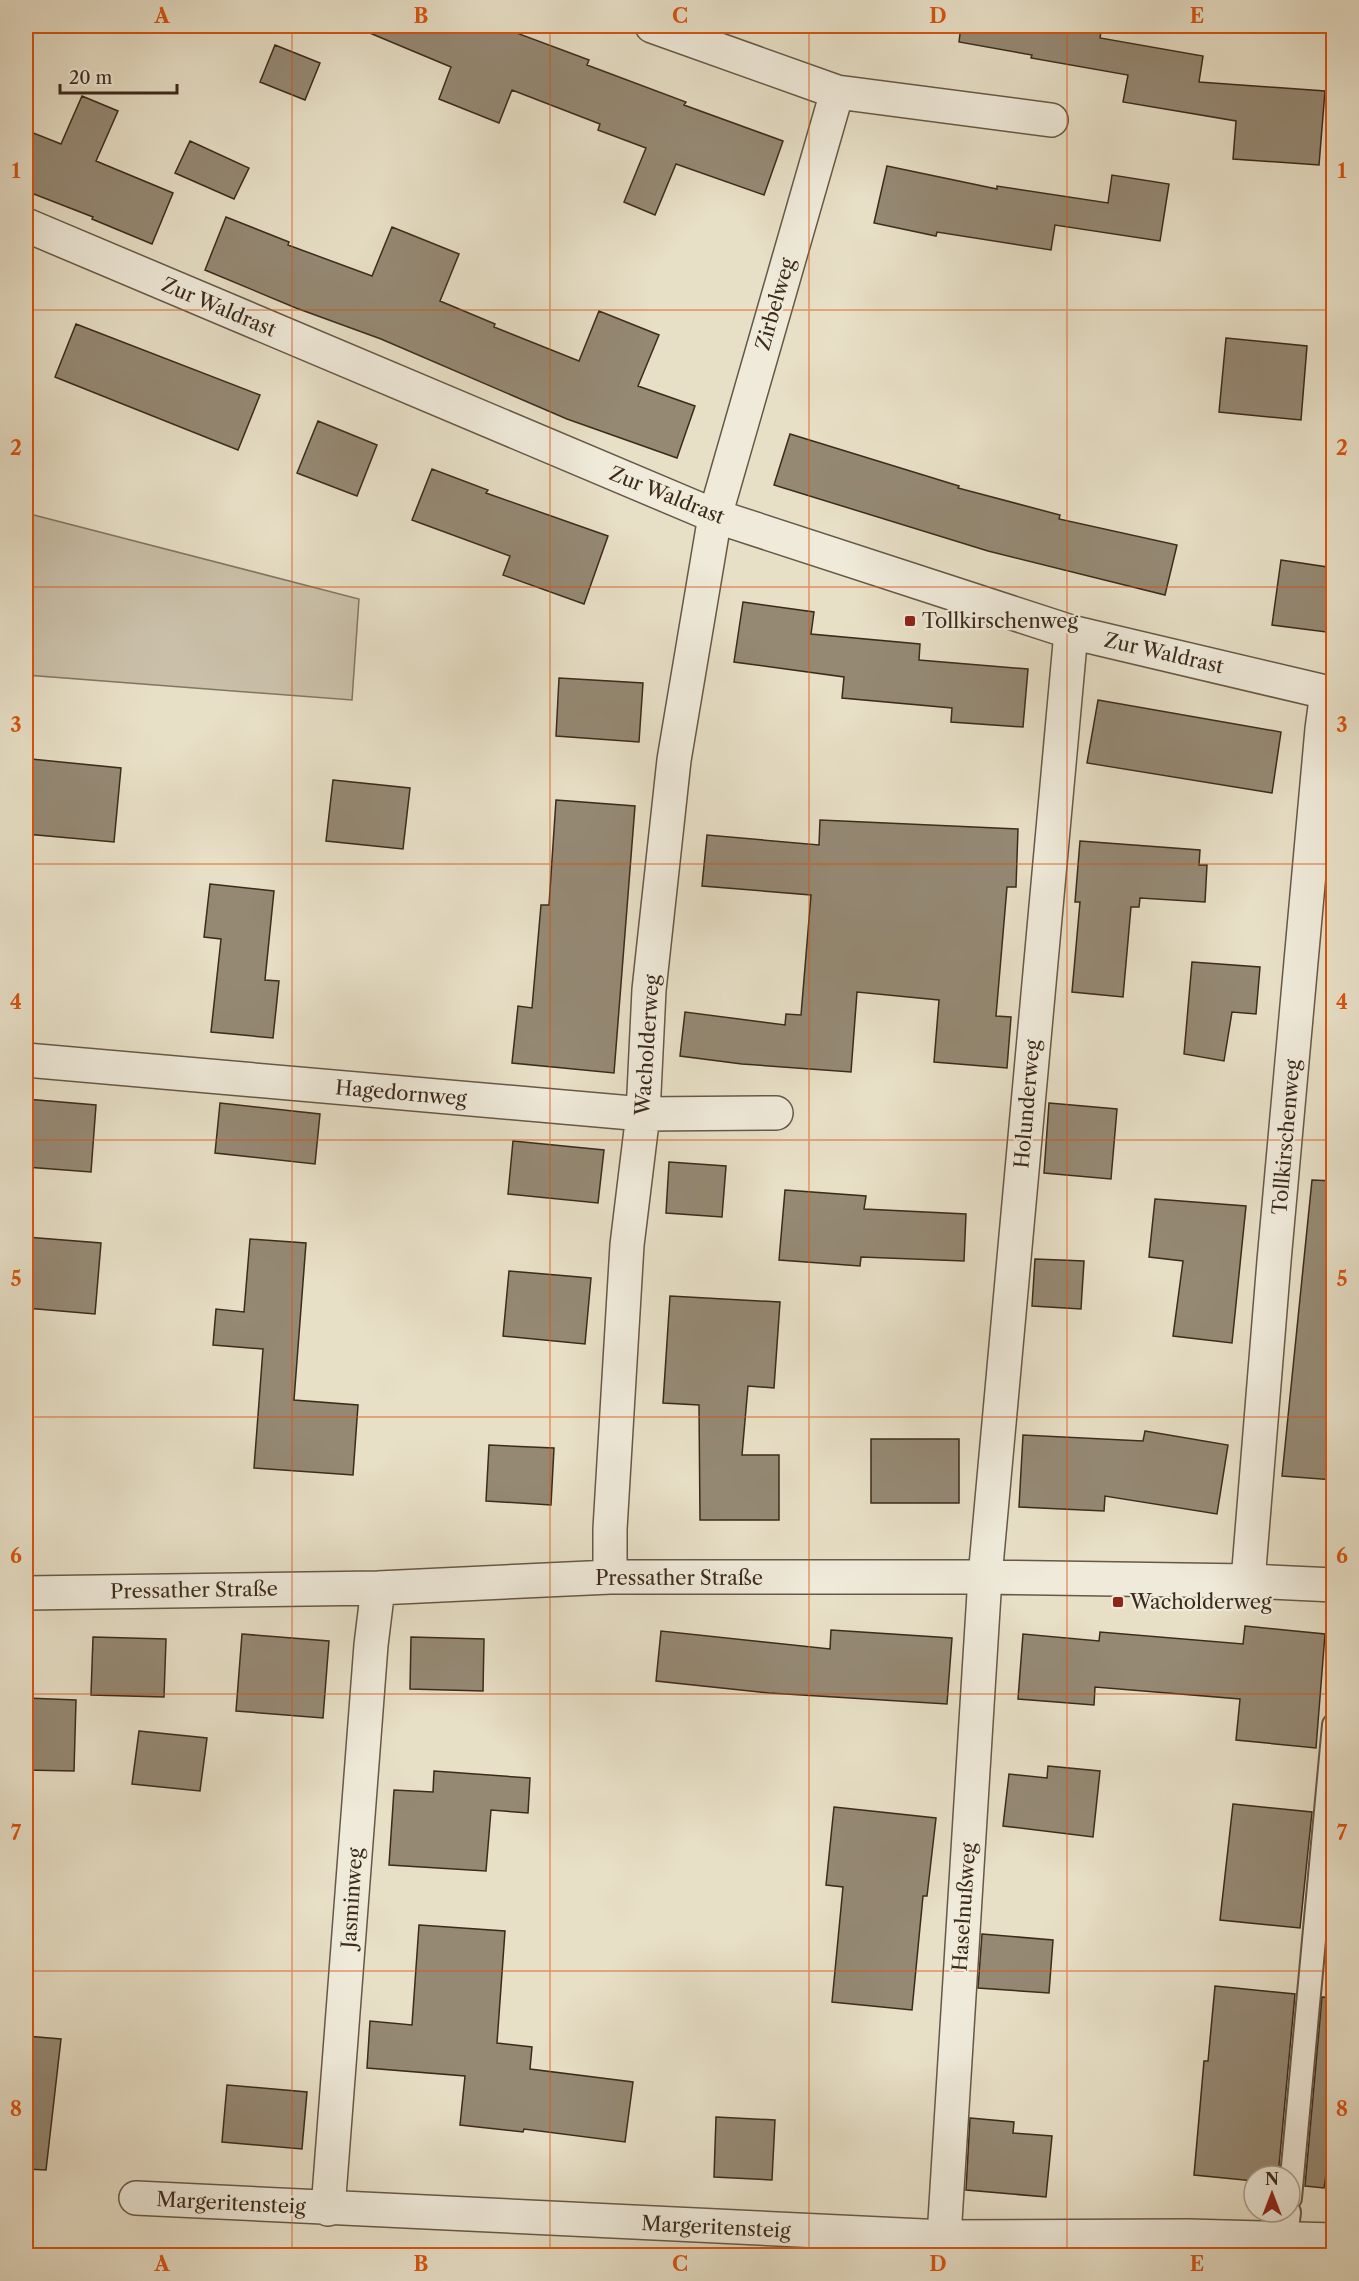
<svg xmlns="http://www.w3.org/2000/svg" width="1359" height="2281" font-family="'Libre Caslon Text',serif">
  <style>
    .green { fill: #cac0a9; stroke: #837662; stroke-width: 1.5 }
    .building { fill: #958974; stroke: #3c2b1b; stroke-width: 1.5 }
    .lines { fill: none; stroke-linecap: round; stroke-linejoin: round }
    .lane-casing { stroke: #675846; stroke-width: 26 }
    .street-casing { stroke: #675846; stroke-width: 36 }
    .lane { stroke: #efeada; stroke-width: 22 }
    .street { stroke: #efeada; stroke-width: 33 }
    .grid { fill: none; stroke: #d7540e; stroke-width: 1.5; stroke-opacity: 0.55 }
    .poi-dot { fill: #8f2418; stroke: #efeada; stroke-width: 2 }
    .labels { text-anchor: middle; stroke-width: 4.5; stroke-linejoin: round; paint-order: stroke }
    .street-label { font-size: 20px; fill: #3c2b1b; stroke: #efeada }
    .poi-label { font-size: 20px; fill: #3c2b1b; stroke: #efeada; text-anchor: start }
    .neatline { fill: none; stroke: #d7540e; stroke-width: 2 }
    .grid-label { font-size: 20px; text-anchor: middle; font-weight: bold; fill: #d7540e }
  </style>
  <rect width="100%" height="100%" fill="#e7dfc6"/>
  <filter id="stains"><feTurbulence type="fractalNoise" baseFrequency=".00333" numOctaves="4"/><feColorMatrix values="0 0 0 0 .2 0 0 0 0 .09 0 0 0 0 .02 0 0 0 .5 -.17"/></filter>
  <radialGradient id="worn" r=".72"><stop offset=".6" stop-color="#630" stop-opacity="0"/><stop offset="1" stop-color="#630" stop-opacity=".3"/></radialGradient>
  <!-- green -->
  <path class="green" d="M 26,513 L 359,599 L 352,700 L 26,675 Z"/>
  <!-- building -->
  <path class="building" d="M 353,26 L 498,26 L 589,60 L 587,65 L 686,102 L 684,105 L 783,141 L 764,195 L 676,164 L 655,215 L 624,202 L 646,148 L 598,130 L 600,124 L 512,90 L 499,123 L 439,99 L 451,67 Z
    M 961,26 L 1102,26 L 1100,38 L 1203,56 L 1199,82 L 1325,91 L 1319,165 L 1233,159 L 1236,121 L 1123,102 L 1128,75 L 1031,58 L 1032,55 L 959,42 Z
    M 275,45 L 320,63 L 305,100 L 260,82 Z
    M 82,96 L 118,111 L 96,161 L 173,193 L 152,244 L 92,219 L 93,217 L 26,191 L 26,130 L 61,144 Z
    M 190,141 L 249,168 L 234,199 L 175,173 Z
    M 887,166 L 997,189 L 997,186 L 1108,203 L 1112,175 L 1169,184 L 1160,241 L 1055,225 L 1051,250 L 937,232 L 936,236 L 874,223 Z
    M 226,217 L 289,242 L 288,245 L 372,276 L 392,227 L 459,254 L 440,301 L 495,324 L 494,327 L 579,361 L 599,311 L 659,335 L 638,386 L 695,406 L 677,458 L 567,419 L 381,339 L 296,308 L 205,270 Z
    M 76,324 L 260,395 L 238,450 L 55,377 Z
    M 1226,338 L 1307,346 L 1301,420 L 1219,412 Z
    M 318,421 L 377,445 L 357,496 L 297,473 Z
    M 790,434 L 959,486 L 958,488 L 1060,515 L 1059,519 L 1177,545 L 1165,595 L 988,551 L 774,485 Z
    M 432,469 L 488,490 L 486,493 L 608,536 L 584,604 L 503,575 L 510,556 L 412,520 Z
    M 1281,560 L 1334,568 L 1334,633 L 1272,625 Z
    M 743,602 L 814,612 L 811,634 L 920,644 L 919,660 L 1028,669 L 1023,727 L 951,722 L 952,708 L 842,698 L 844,677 L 734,662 Z
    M 559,678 L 643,683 L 639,742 L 556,736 Z
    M 1098,700 L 1281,732 L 1272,793 L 1087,763 Z
    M 31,759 L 121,768 L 114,842 L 26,834 Z
    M 333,780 L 410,788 L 403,849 L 326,841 Z
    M 556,800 L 635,806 L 614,1073 L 512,1063 L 518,1006 L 532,1008 L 541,905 L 549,905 Z
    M 820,820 L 1018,829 L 1016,887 L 1007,887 L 996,1016 L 1011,1017 L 1007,1068 L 934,1062 L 939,1000 L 857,992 L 851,1072 L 742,1064 L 680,1056 L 685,1012 L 785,1025 L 786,1014 L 801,1015 L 811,895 L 702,886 L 707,835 L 819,845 Z
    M 1080,841 L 1200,850 L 1199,865 L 1207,865 L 1205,902 L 1140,898 L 1139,907 L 1131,907 L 1123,997 L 1072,992 L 1080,902 L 1075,902 Z
    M 210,884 L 274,891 L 265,980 L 279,981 L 273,1038 L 211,1032 L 221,939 L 204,937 Z
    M 1192,962 L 1260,967 L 1256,1014 L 1232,1012 L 1224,1061 L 1184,1054 Z
    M 26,1099 L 96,1105 L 91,1172 L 26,1167 Z
    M 220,1103 L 320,1114 L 315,1164 L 215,1153 Z
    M 1049,1103 L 1117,1109 L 1111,1179 L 1044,1173 Z
    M 513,1141 L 604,1150 L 598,1203 L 508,1194 Z
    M 669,1162 L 726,1166 L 722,1217 L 666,1213 Z
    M 1312,1180 L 1334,1181 L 1334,1480 L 1282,1476 Z
    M 785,1190 L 866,1196 L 864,1209 L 966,1214 L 964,1261 L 861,1257 L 860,1266 L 779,1260 Z
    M 1155,1199 L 1246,1206 L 1232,1343 L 1173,1336 L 1183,1261 L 1149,1257 Z
    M 26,1237 L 101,1243 L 95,1314 L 26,1308 Z
    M 250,1239 L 306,1243 L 294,1400 L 358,1405 L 353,1475 L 254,1468 L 263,1349 L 213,1345 L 216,1309 L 244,1312 Z
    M 1035,1259 L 1084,1261 L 1081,1309 L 1032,1306 Z
    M 509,1271 L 591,1278 L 585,1344 L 503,1336 Z
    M 670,1296 L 780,1302 L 774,1388 L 748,1386 L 742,1455 L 779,1455 L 779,1520 L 700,1520 L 699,1405 L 663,1403 Z
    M 1145,1431 L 1228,1445 L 1217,1514 L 1105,1496 L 1104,1511 L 1019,1507 L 1023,1435 L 1143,1441 Z
    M 871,1439 L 959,1439 L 959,1503 L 871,1503 Z
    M 489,1445 L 554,1448 L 551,1505 L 486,1501 Z
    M 1245,1626 L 1325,1634 L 1316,1748 L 1236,1740 L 1240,1699 L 1095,1687 L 1094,1705 L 1018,1699 L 1023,1634 L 1099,1641 L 1100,1632 L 1243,1644 Z
    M 831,1630 L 952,1638 L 947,1704 L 769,1693 L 656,1681 L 661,1631 L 830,1649 Z
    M 242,1634 L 329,1641 L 323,1718 L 236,1711 Z
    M 93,1637 L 166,1639 L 164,1697 L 91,1695 Z
    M 411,1637 L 484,1639 L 483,1691 L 410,1689 Z
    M 26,1698 L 76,1700 L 74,1771 L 26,1770 Z
    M 139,1731 L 207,1738 L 200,1791 L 132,1784 Z
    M 1048,1766 L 1100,1771 L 1093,1837 L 1003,1826 L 1009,1774 L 1047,1778 Z
    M 434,1771 L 530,1778 L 528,1813 L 491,1810 L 486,1871 L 389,1865 L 394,1790 L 433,1792 Z
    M 1233,1804 L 1312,1812 L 1300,1928 L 1220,1920 Z
    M 834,1807 L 936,1818 L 927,1896 L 923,1896 L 912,2010 L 832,2002 L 843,1887 L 826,1885 Z
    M 419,1925 L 505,1931 L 497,2043 L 532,2047 L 530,2069 L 633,2082 L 625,2142 L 524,2129 L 523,2132 L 460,2125 L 465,2076 L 367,2068 L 370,2021 L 412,2025 Z
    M 982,1934 L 1053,1940 L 1049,1993 L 978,1988 Z
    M 1215,1986 L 1295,1994 L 1278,2176 L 1254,2176 L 1254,2181 L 1194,2175 L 1204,2061 L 1208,2061 Z
    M 1322,1997 L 1334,1998 L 1334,2121 L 1324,2188 L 1305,2186 Z
    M 26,2036 L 61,2039 L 46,2170 L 26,2169 Z
    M 227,2085 L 307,2092 L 302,2149 L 222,2142 Z
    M 716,2117 L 775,2120 L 772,2180 L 714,2177 Z
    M 970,2118 L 1014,2122 L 1013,2133 L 1052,2136 L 1046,2197 L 966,2190 Z"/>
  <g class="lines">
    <defs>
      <path id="lane" d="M 1290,2198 L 1334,1725
        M 1286,2239 L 1289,2212"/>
      <path id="street" d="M 837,92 L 1051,120
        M 26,225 L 715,516 L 1071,632 L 1334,694
        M 26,1060 L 643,1114 L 776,1113
        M 610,1577 L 610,1529 L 627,1245 L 643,1114 L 649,990 L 674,760 L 715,516 L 837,92 L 652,26
        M 1248,1581 L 1274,1261 L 1322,729 L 1327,692
        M 26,1593 L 378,1588 L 610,1577 L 985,1577 L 1248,1581 L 1334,1585
        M 136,2198 L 944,2237 L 1188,2236 L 1334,2240
        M 328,2209 L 371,1645 L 378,1588
        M 944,2237 L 985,1577 L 1071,632"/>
    </defs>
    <!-- lane casing -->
    <use href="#lane" class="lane-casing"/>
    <!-- street casing -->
    <use href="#street" class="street-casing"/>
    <!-- lane -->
    <use href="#lane" class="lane"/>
    <!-- street -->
    <use href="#street" class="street"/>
  </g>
  <!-- grid -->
  <path class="grid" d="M 292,26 L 292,2256M 550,26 L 550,2256M 809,26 L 809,2256M 1067,26 L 1067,2256M 26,310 L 1334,310M 26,587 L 1334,587M 26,864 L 1334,864M 26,1140 L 1334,1140M 26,1417 L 1334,1417M 26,1694 L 1334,1694M 26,1971 L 1334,1971"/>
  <!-- markers -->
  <g class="poi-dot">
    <rect x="904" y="615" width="12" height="12" rx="3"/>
    <rect x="1112" y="1596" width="12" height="12" rx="3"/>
  </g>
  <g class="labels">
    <!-- street labels -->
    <g class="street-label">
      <text transform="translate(775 304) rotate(-74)" y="7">Zirbelweg</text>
      <text transform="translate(219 307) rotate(23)" y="7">Zur Waldrast</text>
      <text transform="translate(667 495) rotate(22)" y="7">Zur Waldrast</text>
      <text transform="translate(1164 653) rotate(13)" y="7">Zur Waldrast</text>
      <text transform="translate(647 1045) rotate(-86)" y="7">Wacholderweg</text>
      <text transform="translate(401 1093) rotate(5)" y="7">Hagedornweg</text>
      <text transform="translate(1027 1104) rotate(-85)" y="7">Holunderweg</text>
      <text transform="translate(1286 1137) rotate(-85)" y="7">Tollkirschenweg</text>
      <text x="679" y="1585">Pressather Straße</text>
      <text transform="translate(194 1590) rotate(-1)" y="7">Pressather Straße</text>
      <text transform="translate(352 1898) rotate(-86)" y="7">Jasminweg</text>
      <text transform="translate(964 1907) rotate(-86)" y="7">Haselnußweg</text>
      <text transform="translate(231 2203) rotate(3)" y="7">Margeritensteig</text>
      <text transform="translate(716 2227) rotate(3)" y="7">Margeritensteig</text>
    </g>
    <!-- poi labels -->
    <g class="poi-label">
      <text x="922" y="628">Tollkirschenweg</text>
      <text x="1130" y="1609">Wacholderweg</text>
    </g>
  </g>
  <!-- margin -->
  <rect width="1359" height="2281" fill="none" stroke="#e7dfc6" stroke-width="66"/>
  <!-- north arrow -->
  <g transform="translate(1272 2194)"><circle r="28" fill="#efeada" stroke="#a79e8e" stroke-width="1.5"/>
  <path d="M0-4.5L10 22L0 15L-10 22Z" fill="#8f2418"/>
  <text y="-9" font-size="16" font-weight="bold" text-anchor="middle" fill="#3c2b1b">N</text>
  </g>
  <!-- scale -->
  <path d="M60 84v9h117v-9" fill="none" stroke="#3c2b1b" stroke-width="3"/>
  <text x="69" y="84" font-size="18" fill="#3c2b1b" stroke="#efeada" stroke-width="4.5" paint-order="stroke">20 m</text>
  <rect x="33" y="33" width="1293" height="2215" class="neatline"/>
  <g class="grid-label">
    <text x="162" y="23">A</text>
    <text x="421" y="23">B</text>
    <text x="680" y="23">C</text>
    <text x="938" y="23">D</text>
    <text x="1197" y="23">E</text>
    <text x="16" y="178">1</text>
    <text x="1342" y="178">1</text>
    <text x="16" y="455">2</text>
    <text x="1342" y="455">2</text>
    <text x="16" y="732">3</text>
    <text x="1342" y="732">3</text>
    <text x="16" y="1009">4</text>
    <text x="1342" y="1009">4</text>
    <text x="16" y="1286">5</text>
    <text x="1342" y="1286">5</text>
    <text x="16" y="1563">6</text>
    <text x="1342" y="1563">6</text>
    <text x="16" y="1840">7</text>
    <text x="1342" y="1840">7</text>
    <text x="16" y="2116">8</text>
    <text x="1342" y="2116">8</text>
    <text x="162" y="2271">A</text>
    <text x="421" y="2271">B</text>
    <text x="680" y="2271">C</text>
    <text x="938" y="2271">D</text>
    <text x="1197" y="2271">E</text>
  </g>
  <rect width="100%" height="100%" filter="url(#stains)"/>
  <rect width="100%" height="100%" fill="url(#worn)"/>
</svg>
